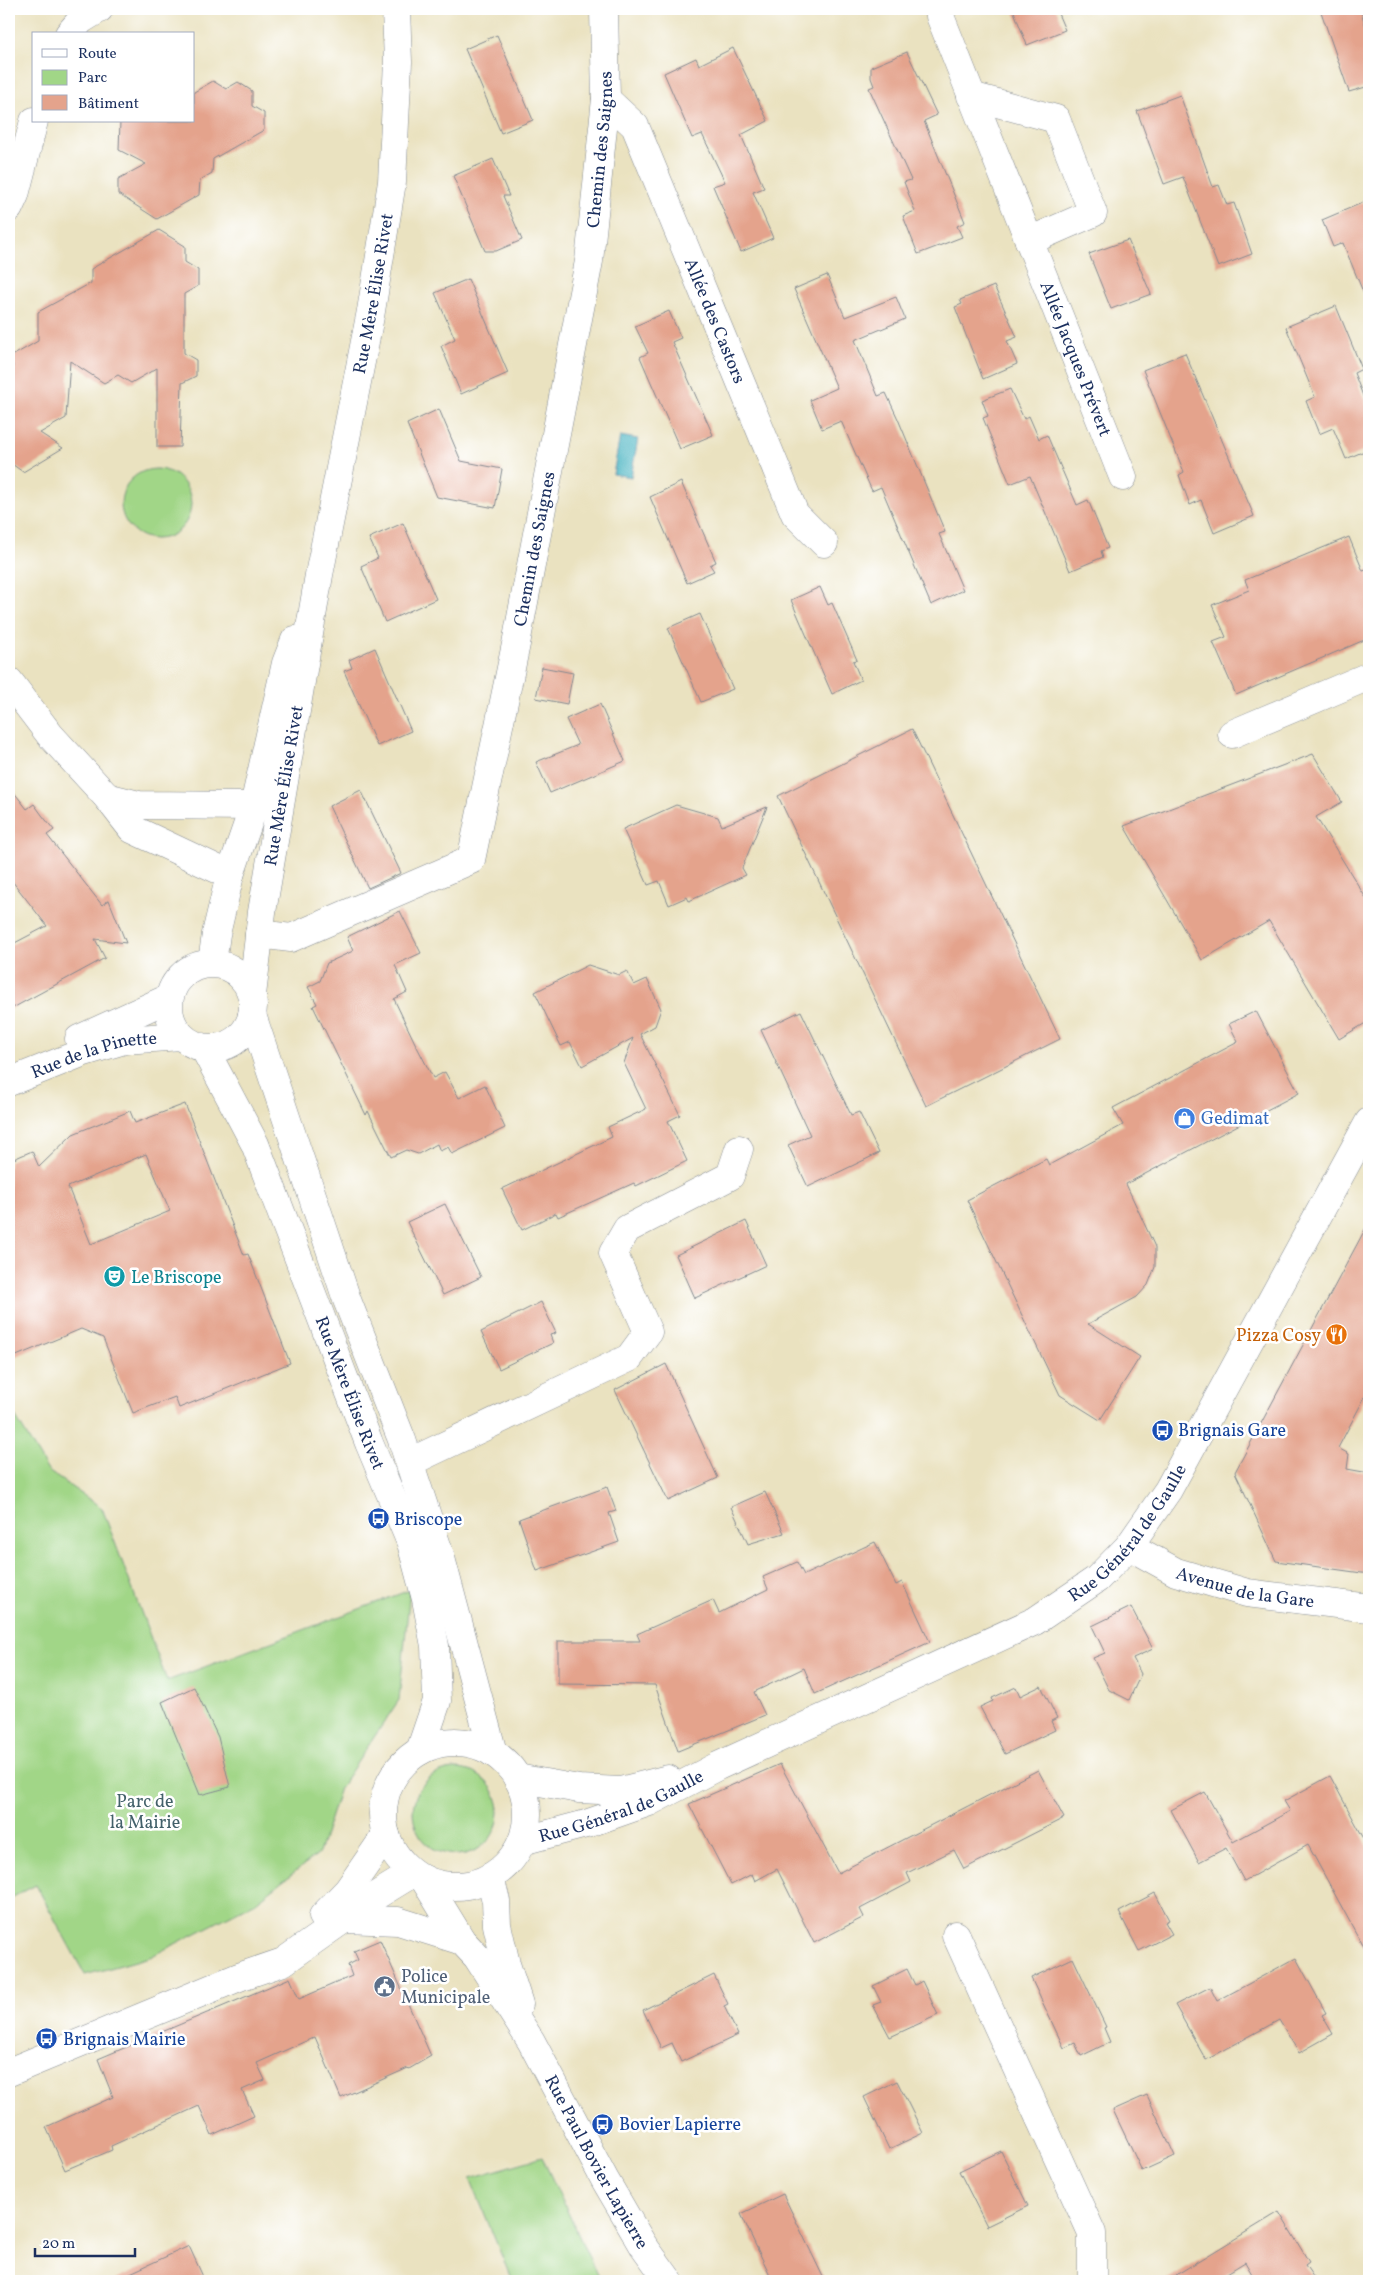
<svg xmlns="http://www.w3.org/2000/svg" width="1378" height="2290" font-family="Vollkorn,serif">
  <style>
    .green { fill: #a1d687; stroke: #5e8272 }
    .water { fill: #46b3c1; stroke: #307190 }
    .building { fill: #e4a38c; fill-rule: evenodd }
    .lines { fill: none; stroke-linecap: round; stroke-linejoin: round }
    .minor-casing { stroke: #82888f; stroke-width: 29 }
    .tertiary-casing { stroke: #82888f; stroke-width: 29 }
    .secondary-casing { stroke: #82888f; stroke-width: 29 }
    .minor { stroke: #fff; stroke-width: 28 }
    .tertiary { stroke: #fff; stroke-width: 28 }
    .secondary { stroke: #fff; stroke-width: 28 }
    .labels { text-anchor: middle; stroke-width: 5; stroke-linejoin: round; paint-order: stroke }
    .street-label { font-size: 18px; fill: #1b2f5e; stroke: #fff }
    .shop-label { font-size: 18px; fill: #366cbe; stroke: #fff; text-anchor: start }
    .culture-label { font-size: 18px; fill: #0d838f; stroke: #fff; text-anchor: start }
    .food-label { font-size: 18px; fill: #c56008; stroke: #fff; text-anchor: end }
    .transit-label { font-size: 18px; fill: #164399; stroke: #fff; text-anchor: start }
    .park-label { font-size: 18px; fill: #43616a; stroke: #fff }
    .service-label { font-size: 18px; fill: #4e5e75; stroke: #fff; text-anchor: start }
  </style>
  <rect width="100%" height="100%" fill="#fff"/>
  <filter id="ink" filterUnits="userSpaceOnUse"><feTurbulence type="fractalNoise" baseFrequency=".02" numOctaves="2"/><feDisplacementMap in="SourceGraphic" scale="10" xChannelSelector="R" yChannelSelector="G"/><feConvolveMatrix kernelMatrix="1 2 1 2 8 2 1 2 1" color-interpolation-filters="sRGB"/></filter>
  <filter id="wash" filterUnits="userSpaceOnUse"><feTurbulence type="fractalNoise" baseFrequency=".0096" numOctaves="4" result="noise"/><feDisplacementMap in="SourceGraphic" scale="20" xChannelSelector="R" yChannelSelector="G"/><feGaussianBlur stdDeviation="1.12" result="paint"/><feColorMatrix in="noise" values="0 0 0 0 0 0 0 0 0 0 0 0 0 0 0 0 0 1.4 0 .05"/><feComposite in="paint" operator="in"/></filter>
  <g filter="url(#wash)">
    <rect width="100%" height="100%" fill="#eae2c0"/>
    <!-- green -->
    <path class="green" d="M121 504a35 35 0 1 1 70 0a35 35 0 1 1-70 0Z
      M 9,1406 L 48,1471 L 102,1508 L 167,1681 L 410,1590 L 399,1700 L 340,1788 L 319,1853 L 256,1902 L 150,1957 L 85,1975 L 36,1885 L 9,1899 Z
      M413 1812a43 43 0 1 1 86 0a43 43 0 1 1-86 0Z
      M 542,2157 L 599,2279 L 594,2281 L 512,2281 L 470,2178 Z"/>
    <!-- water -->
    <path class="water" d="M 620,436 L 638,439 L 631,477 L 613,474 Z"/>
    <g id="blocks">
      <!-- building -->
      <path class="building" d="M 1013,9 L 1056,9 L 1065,30 L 1027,45 Z
        M 1320,9 L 1360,9 L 1369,36 L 1369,86 L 1349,92 Z
        M 497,35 L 533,120 L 501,133 L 465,49 Z
        M 733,48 L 768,121 L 741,135 L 764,188 L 753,192 L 773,238 L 741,252 L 713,186 L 725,182 L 702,134 L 692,138 L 664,73 L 696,58 L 699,65 Z
        M 907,52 L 937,115 L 924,121 L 965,222 L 957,226 L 962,237 L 918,254 L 903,216 L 915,211 L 904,182 L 911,180 L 869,88 L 874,86 L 871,78 L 871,67 Z
        M 213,81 L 226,89 L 238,82 L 252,91 L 252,106 L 264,113 L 264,130 L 213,159 L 212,173 L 200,180 L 199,195 L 157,219 L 118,194 L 118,179 L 146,164 L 119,150 L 120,121 L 194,121 L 194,92 Z
        M 1180,95 L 1213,187 L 1219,185 L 1227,205 L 1234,203 L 1252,254 L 1218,267 L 1183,177 L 1164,184 L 1137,111 Z
        M 493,159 L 509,196 L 503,196 L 522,240 L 496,251 L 485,251 L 453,176 Z
        M 1369,200 L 1369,304 L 1368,304 L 1343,243 L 1333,247 L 1322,220 Z
        M 159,230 L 185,246 L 185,262 L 198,270 L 198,286 L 184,294 L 184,353 L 196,360 L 196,376 L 182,383 L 180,447 L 157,447 L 157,368 L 131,383 L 118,375 L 104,383 L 70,361 L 66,418 L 40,433 L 63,448 L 23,472 L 9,462 L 9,371 L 13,369 L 12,356 L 38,341 L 38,312 L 91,283 L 91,269 Z
        M 1128,240 L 1151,294 L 1111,309 L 1089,254 Z
        M 827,275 L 845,317 L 896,297 L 905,319 L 855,340 L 878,396 L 886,393 L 898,419 L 945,532 L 939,534 L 963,590 L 931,605 L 881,487 L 872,491 L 841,421 L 822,429 L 810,400 L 837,388 L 794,289 Z
        M 468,279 L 508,373 L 461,394 L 441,346 L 455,339 L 435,293 Z
        M 994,286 L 1017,337 L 1007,341 L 1017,364 L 983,379 L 955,307 L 962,304 L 960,300 Z
        M 1336,306 L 1362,369 L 1354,373 L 1369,411 L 1369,449 L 1346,459 L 1333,428 L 1319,434 L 1306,401 L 1315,397 L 1286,327 Z
        M 669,311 L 681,338 L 672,342 L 713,435 L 680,449 L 640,357 L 648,353 L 635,326 Z
        M 1185,353 L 1254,516 L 1214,533 L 1201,500 L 1190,505 L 1179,475 L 1184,472 L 1143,370 Z
        M 1010,389 L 1024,419 L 1029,416 L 1039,439 L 1047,435 L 1077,505 L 1088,500 L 1108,548 L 1101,551 L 1103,557 L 1070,571 L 1030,476 L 1010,484 L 983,418 L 988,416 L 982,400 Z
        M 439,409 L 461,461 L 502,469 L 495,508 L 437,497 L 407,424 Z
        M 681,482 L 716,562 L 710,565 L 714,571 L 687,583 L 650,497 Z
        M 403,523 L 436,599 L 385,622 L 361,566 L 378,558 L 369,538 Z
        M 1349,537 L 1363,571 L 1369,569 L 1369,638 L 1236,695 L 1213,642 L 1226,637 L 1212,605 L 1249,590 L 1245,580 Z
        M 820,587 L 828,605 L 832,603 L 857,660 L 853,661 L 861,680 L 832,694 L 791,600 Z
        M 700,614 L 733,689 L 701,702 L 668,628 Z
        M 375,648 L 411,731 L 377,746 L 344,671 L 352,668 L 349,660 Z
        M 542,667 L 573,673 L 567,704 L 536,698 Z
        M 600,704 L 625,761 L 550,793 L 536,762 L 578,745 L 566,719 Z
        M 912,729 L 1060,1039 L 926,1106 L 778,796 Z
        M 1313,754 L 1342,802 L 1316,817 L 1369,903 L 1369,1021 L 1339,1039 L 1269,921 L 1202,960 L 1124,826 Z
        M 9,786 L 27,809 L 34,804 L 42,815 L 54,830 L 47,835 L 102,905 L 109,900 L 126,943 L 95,939 L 105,958 L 9,1010 L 9,946 L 47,926 L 9,877 Z
        M 361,790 L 401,873 L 368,888 L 329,806 Z
        M 676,805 L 718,817 L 722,826 L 767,807 L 742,868 L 746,875 L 689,901 L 687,897 L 669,905 L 659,881 L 648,885 L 623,829 Z
        M 400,911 L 421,953 L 395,965 L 407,992 L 394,999 L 415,1043 L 433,1078 L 445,1072 L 459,1098 L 485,1085 L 505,1128 L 452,1154 L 448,1147 L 440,1151 L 437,1144 L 418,1154 L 406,1150 L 391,1157 L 368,1111 L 366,1115 L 313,1006 L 317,1004 L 308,987 L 320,981 L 327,963 L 353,951 L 347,937 Z
        M 588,965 L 619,975 L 627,971 L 634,985 L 647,979 L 661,1009 L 655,1026 L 640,1034 L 680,1115 L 668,1121 L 687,1161 L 636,1186 L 634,1183 L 558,1217 L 556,1213 L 522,1230 L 502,1189 L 612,1137 L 608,1127 L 646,1109 L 624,1063 L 633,1038 L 582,1066 L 570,1042 L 561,1046 L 535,992 Z
        M 801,1011 L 851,1115 L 859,1112 L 879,1153 L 808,1187 L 788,1145 L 810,1135 L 761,1030 Z
        M 1256,1011 L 1299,1093 L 1126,1184 L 1155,1247 L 1155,1267 L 1148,1285 L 1137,1297 L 1088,1324 L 1140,1357 L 1100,1420 L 1060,1395 L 967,1200 L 1046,1159 L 1049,1165 L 1123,1125 L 1113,1108 L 1238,1042 L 1229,1024 Z
        M 185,1104 L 244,1255 L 248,1254 L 290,1363 L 179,1408 L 175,1397 L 133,1413 L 103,1338 L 81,1329 L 9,1359 L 9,1161 L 32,1151 L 39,1167 L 73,1134 L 130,1111 L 135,1123 ZM 146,1154 L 170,1211 L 91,1244 L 68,1187 Z
        M 445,1204 L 481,1277 L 443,1295 L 407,1222 Z
        M 746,1221 L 766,1265 L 695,1298 L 676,1255 Z
        M 1369,1222 L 1369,1389 L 1338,1448 L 1349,1454 L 1347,1469 L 1369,1473 L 1369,1574 L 1276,1561 L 1235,1472 Z
        M 541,1302 L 556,1333 L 550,1335 L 553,1343 L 499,1369 L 481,1332 Z
        M 666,1364 L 718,1478 L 668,1501 L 615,1390 Z
        M 607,1487 L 616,1511 L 609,1513 L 619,1542 L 537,1571 L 519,1519 Z
        M 765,1492 L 784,1533 L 748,1544 L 731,1507 Z
        M 875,1542 L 896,1585 L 902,1582 L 930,1642 L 815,1694 L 804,1668 L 754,1692 L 765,1715 L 678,1751 L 655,1685 L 558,1684 L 558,1641 L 640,1641 L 637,1634 L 713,1600 L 719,1613 L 768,1589 L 763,1577 L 797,1562 L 804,1575 Z
        M 1131,1607 L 1153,1649 L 1133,1658 L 1141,1674 L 1129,1700 L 1109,1690 L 1093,1658 L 1105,1653 L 1092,1626 Z
        M 1041,1686 L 1057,1718 L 1051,1721 L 1055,1730 L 1005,1754 L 980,1707 L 993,1701 L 992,1698 L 1016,1687 L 1020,1696 Z
        M 194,1687 L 218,1737 L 230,1787 L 200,1795 L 162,1702 Z
        M 780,1764 L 838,1873 L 1038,1770 L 1064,1818 L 964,1869 L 954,1850 L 907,1873 L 911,1882 L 860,1909 L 864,1917 L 814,1943 L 777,1869 L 755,1881 L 752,1874 L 731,1885 L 689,1804 Z
        M 1330,1776 L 1369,1848 L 1369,1957 L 1308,1845 L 1244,1881 L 1226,1848 L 1199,1862 L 1171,1810 L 1205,1792 L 1233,1842 L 1290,1811 L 1284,1801 Z
        M 1155,1893 L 1169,1920 L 1165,1922 L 1172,1934 L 1139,1951 L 1119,1912 Z
        M 380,1940 L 431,2056 L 409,2069 L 408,2068 L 341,2098 L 315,2037 L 257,2063 L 265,2080 L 242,2090 L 254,2116 L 212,2135 L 199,2106 L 111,2146 L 112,2150 L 65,2170 L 46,2127 L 113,2097 L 98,2059 L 290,1978 L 299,1999 L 352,1976 L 348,1965 L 358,1960 L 354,1951 Z
        M 1073,1958 L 1106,2027 L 1104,2028 L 1110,2042 L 1081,2056 L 1075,2043 L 1064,2048 L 1031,1978 Z
        M 1296,1958 L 1326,2013 L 1322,2015 L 1333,2034 L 1299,2053 L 1279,2020 L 1206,2060 L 1175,2005 L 1210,1987 L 1217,2001 Z
        M 907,1969 L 915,1985 L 922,1981 L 938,2015 L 890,2037 L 873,2005 L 881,2002 L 873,1986 Z
        M 714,1975 L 728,2004 L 724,2006 L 738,2035 L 681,2062 L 672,2043 L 661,2048 L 643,2010 Z
        M 897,2081 L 923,2133 L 889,2149 L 864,2097 Z
        M 1147,2095 L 1175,2156 L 1142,2171 L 1113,2110 Z
        M 1001,2151 L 1028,2206 L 987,2226 L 959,2171 Z
        M 783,2194 L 825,2281 L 773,2281 L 755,2244 L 741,2214 Z
        M 1279,2212 L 1309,2262 L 1305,2265 L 1316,2281 L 1256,2281 L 1245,2262 L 1214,2281 L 1166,2281 Z
        M 189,2246 L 205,2281 L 113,2281 Z"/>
    </g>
  </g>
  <g filter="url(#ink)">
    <use href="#blocks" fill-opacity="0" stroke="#82888f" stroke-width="1"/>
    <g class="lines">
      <defs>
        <g id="minor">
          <path id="s1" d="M 942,9 L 940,16 L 1123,477"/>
          <path d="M 69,34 L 81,20 L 99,9"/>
          <path d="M 971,96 L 1056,119 L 1093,213 L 1029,241"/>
          <path id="s2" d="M 606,99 L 635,126 L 795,514 L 824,543"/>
          <path d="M 9,208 L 15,195 L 34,121"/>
          <path d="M 9,681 L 50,735 L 107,797 L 132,829 L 230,875"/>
          <path d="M 1232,734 L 1369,676"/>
          <path d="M 107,797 L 139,805 L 254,806"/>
          <path id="s3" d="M 259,934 L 291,938 L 471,860 L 516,644 L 589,261 L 606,99 L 604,9"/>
          <path d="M 79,1039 L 169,998"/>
          <path id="s4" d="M 9,1082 L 84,1052 L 124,1040 L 181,1036"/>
          <path d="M 410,1462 L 629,1358 L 648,1332 L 613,1253 L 627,1229 L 730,1176 L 739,1149"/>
          <path id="s5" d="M 1129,1546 L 1176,1572 L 1247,1593 L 1369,1608"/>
          <path d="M 956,1935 L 1092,2233 L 1092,2281"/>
        </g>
        <g id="tertiary">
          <path d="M 212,963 L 216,934 L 230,875 L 254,806 L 286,663 L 295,640"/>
          <circle cx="211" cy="1006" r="42"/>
          <path id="s6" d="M 252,995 L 262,912 L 319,575 L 371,311 L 392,182 L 398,62 L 396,9"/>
          <path d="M 252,1015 L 347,1300 L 402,1440 L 441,1558 L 493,1753"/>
          <path id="s7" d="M 204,1048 L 255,1144 L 369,1443 L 411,1543 L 426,1599 L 435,1646 L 437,1701 L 420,1751"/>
          <path d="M 323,1916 L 348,1890 L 386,1835"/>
          <path d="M 9,2072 L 239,1977 L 283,1962 L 344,1919 L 359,1906 L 413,1873"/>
        </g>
        <g id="secondary">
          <circle cx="455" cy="1814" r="72"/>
          <path d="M 517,1778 L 579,1789 L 620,1791 L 668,1779"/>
          <path id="s8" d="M 522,1841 L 586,1824 L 649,1802 L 718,1766 L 1035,1621 L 1097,1579 L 1129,1546 L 1168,1490 L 1369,1122"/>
          <path d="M 490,1877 L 496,1901 L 497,1925 L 506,1964 L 519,2004"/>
          <path id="s9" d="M 424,1879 L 462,1941 L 477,1957 L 531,2041 L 605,2180 L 643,2245 L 669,2281"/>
          <path d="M 344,1919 L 398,1921 L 462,1941"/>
        </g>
      </defs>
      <!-- minor casing -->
      <use href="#minor" class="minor-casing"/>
      <!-- tertiary casing -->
      <use href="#tertiary" class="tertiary-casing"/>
      <!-- secondary casing -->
      <use href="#secondary" class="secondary-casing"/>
      <!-- minor -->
      <use href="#minor" class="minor"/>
      <!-- tertiary -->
      <use href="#tertiary" class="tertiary"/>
      <!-- secondary -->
      <use href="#secondary" class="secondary"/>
    </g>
  </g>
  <!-- icons -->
  <defs>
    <symbol id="shop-disc" viewBox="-11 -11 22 22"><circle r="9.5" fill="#3f7fe0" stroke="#fff"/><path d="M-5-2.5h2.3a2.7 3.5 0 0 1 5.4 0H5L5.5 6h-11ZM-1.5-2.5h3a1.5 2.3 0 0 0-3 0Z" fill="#fff"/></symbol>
    <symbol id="theatre-disc" viewBox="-11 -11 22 22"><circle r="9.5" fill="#0f9aa8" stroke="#fff"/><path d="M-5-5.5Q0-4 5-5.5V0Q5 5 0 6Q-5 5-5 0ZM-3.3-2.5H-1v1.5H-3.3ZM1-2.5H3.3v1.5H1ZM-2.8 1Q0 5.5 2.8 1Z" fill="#fff"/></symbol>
    <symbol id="restaurant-disc" viewBox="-11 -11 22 22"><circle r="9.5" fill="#e8710a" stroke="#fff"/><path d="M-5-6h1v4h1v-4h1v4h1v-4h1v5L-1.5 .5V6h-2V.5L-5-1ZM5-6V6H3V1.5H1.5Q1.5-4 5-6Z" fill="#fff"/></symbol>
    <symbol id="bus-disc" viewBox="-11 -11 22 22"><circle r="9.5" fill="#1a4fb4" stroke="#fff"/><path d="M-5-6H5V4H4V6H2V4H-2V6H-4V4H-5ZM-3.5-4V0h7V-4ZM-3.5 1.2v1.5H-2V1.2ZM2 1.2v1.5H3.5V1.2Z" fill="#fff"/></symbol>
    <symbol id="civic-disc" viewBox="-11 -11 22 22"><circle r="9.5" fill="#5c6f8a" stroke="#fff"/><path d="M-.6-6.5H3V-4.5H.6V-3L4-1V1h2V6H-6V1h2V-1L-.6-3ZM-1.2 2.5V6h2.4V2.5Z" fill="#fff"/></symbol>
  </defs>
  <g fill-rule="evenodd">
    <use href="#shop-disc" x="1172" y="1106" width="25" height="25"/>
    <use href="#theatre-disc" x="102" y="1264" width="25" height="25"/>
    <use href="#restaurant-disc" x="1324" y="1322" width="25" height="25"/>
    <use href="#bus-disc" x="1150" y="1418" width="25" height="25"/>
    <use href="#bus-disc" x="366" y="1506" width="25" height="25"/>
    <use href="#civic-disc" x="372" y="1974" width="25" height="25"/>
    <use href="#bus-disc" x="34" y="2026" width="25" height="25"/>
    <use href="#bus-disc" x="590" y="2112" width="25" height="25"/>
  </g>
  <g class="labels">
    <!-- street labels -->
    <g class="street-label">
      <text dy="6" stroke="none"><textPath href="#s3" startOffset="951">Chemin des Saignes</textPath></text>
      <text dy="6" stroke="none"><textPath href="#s6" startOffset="712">Rue Mère Élise Rivet</textPath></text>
      <text dy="6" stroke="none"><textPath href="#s2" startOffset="250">Allée des Castors</textPath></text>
      <text dy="6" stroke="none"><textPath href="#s1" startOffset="376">Allée Jacques Prévert</textPath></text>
      <text dy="6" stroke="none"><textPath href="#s3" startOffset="546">Chemin des Saignes</textPath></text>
      <text dy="6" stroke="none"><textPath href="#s6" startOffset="212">Rue Mère Élise Rivet</textPath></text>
      <text dy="6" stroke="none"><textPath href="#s4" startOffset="90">Rue de la Pinette</textPath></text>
      <text dy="6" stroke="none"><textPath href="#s7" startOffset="375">Rue Mère Élise Rivet</textPath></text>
      <text dy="6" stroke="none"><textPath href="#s8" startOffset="689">Rue Général de Gaulle</textPath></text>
      <text dy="6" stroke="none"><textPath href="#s5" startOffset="125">Avenue de la Gare</textPath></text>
      <text dy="6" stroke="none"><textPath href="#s8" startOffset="105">Rue Général de Gaulle</textPath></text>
      <text dy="6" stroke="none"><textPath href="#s9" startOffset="332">Rue Paul Bovier Lapierre</textPath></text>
    </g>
    <!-- shop labels -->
    <g class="shop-label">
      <text x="1201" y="1124">Gedimat</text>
    </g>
    <!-- culture labels -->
    <g class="culture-label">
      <text x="131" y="1283">Le Briscope</text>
    </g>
    <!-- food labels -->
    <g class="food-label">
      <text x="1321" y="1341">Pizza Cosy</text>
    </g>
    <!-- transit labels -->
    <g class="transit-label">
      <text x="1178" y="1436">Brignais Gare</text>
      <text x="394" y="1525">Briscope</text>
      <text x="63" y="2045">Brignais Mairie</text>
      <text x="619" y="2130">Bovier Lapierre</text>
    </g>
    <!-- park labels -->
    <g class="park-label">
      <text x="145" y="1807">Parc de<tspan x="145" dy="21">la Mairie</tspan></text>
    </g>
    <!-- service labels -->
    <g class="service-label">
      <text x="401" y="1982">Police<tspan x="401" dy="21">Municipale</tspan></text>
    </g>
  </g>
  <!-- margin -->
  <rect width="1378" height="2290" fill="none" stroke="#fff" stroke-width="30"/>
  <!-- legend -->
  <rect x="32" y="32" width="162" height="90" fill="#ffffff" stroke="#a4acbf"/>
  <rect x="42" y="49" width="25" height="8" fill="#ffffff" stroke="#a4acbf"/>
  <text x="78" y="58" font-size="15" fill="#1b2f5e">Route</text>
  <rect x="42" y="70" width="25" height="15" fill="#a1d687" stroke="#a4acbf"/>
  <text x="78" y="82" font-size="15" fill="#1b2f5e">Parc</text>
  <rect x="42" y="95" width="25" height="15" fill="#e4a38c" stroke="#a4acbf"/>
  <text x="78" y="108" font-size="15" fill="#1b2f5e">Bâtiment</text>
  <!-- scale -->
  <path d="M35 2248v8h100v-8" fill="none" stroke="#1b2f5e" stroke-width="2.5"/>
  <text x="42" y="2248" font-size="15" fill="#1b2f5e" stroke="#ffffff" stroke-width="4" paint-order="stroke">20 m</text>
</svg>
